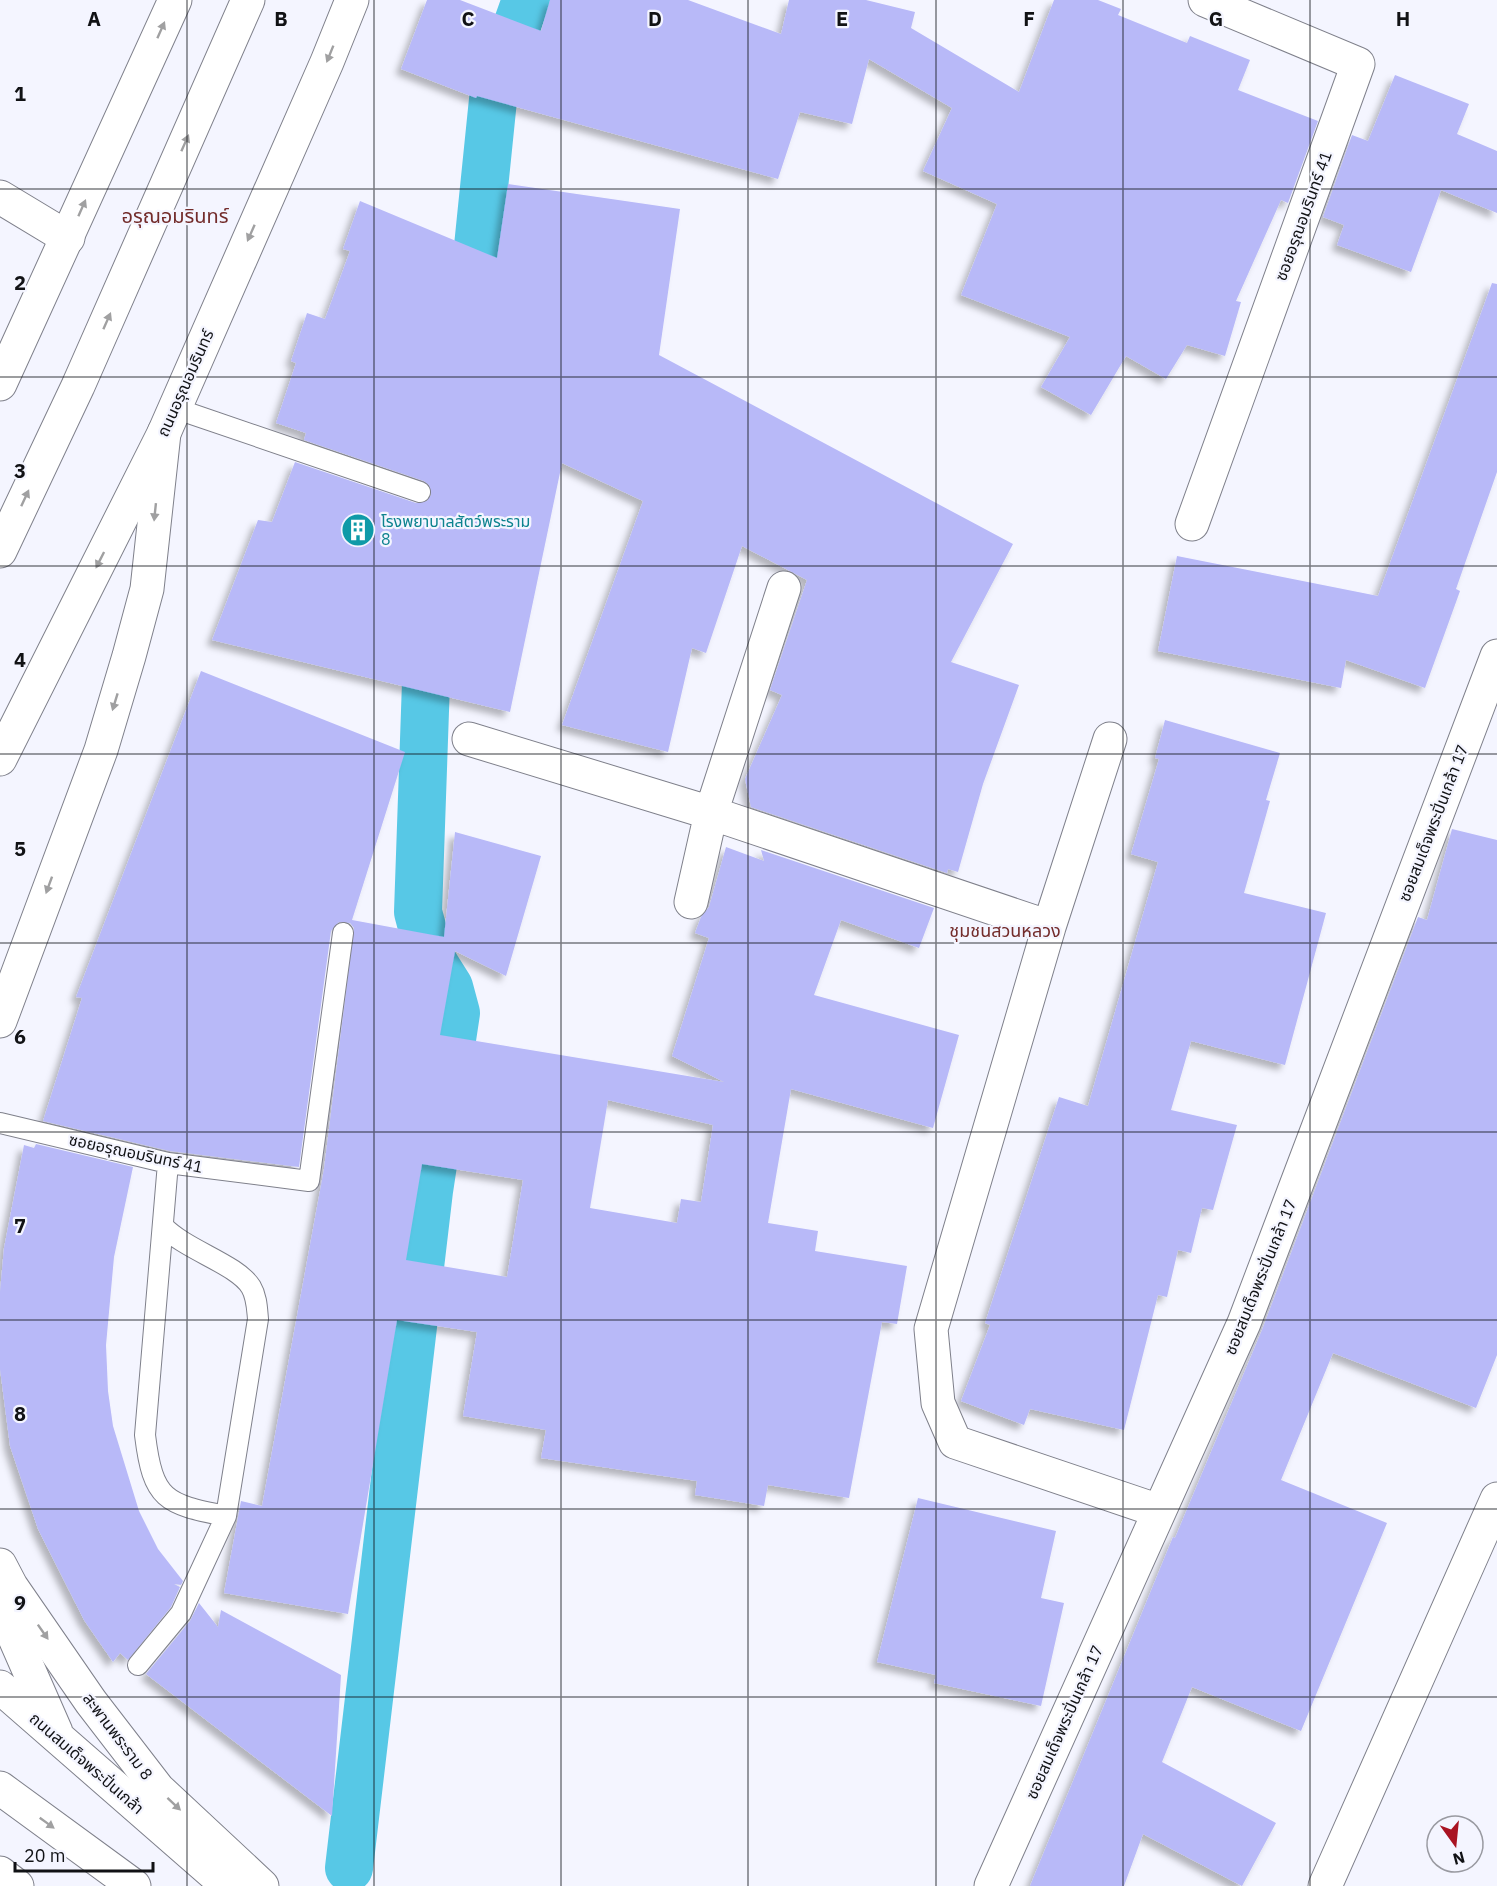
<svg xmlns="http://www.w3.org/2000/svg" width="1497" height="1886" font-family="'IBM Plex Sans','Noto Sans Thai',sans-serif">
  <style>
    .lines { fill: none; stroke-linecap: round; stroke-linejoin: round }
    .canal { stroke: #57c8e6; stroke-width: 48 }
    .building { fill: #b8b9f8; fill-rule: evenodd; filter: url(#shadow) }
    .service-casing { stroke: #7f808b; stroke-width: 22 }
    .minor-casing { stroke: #7f808b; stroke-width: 35 }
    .secondary-casing { stroke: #7f808b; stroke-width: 35 }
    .primary-casing { stroke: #7f808b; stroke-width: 35 }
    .service { stroke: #fff; stroke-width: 20 }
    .minor { stroke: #fff; stroke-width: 33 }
    .secondary { stroke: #fff; stroke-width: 33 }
    .primary { stroke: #fff; stroke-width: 33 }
    .oneway { fill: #a0a0a1 }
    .grid { fill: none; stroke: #111215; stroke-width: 1.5; stroke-opacity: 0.55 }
    .labels { text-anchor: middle; stroke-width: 4.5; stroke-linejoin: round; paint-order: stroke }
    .street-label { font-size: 16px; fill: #111215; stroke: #f4f5ff }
    .culture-label { font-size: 16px; fill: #0d838f; stroke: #f4f5ff; text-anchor: start }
    .neighbourhood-label { font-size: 18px; fill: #732c2b; stroke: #f4f5ff }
    .quarter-label { font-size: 20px; fill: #732c2b; stroke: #f4f5ff }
    .grid-label { font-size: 20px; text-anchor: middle; font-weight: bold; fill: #111215; stroke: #f4f5ff; stroke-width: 4.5; stroke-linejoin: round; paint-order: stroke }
  </style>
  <defs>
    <filter id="shadow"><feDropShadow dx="-5.5" dy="5.5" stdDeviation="3" flood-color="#0004"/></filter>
  </defs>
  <rect width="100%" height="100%" fill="#f4f5ff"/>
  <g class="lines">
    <!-- canal -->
    <path class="canal" d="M 471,315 L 494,90 L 526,0
      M 349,1868 L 429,1191 L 456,1013 L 449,987 L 430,957 L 418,912 L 428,625"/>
  </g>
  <!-- building -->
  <path class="building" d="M 427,0 L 460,0 L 541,31 L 550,0 L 688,0 L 781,34 L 789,0 L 866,0 L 915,12 L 911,28 L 1019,92 L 1054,0 L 1098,0 L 1121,9 L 1118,15 L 1187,43 L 1190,36 L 1250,60 L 1238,90 L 1318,121 L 1288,203 L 1281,200 L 1236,301 L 1241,302 L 1225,356 L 1187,345 L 1166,379 L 1126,356 L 1091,415 L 1041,387 L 1070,337 L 961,295 L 997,204 L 923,171 L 952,108 L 869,59 L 852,124 L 800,112 L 778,179 L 477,96 L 476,98 L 401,69 Z
    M 1395,75 L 1469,104 L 1457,134 L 1497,151 L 1497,213 L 1441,190 L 1411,272 L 1337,245 L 1344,225 L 1323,217 L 1352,135 L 1368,141 Z
    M 508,184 L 680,209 L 659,355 L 1013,544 L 951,662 L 1019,685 L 983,784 L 958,872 L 948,869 L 947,873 L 751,807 L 745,779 L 782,695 L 770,690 L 807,580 L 742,546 L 706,653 L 692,648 L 668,752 L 562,725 L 643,501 L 562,463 L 510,712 L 212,640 L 258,520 L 272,522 L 295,462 L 416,503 L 427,501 L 431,495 L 429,485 L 424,481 L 304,440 L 306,433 L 276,423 L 296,363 L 291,361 L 307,313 L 325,319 L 350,251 L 343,249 L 360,201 L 497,258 Z
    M 1492,283 L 1497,284 L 1497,472 L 1456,589 L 1460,591 L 1425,688 L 1346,660 L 1341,688 L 1158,651 L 1177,556 L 1378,596 Z
    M 201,671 L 405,752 L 352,920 L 444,937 L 455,832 L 541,856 L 506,976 L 455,951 L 440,1035 L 724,1082 L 672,1056 L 709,938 L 695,933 L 701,917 L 709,907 L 726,847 L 764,861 L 761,850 L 934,908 L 919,948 L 841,920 L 814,995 L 959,1035 L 933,1128 L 791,1089 L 768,1223 L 818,1231 L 815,1251 L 907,1266 L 897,1324 L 882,1322 L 849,1498 L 768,1485 L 764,1506 L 695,1495 L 697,1481 L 541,1458 L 546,1430 L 463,1416 L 477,1332 L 397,1320 L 348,1614 L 224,1593 L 241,1501 L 262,1506 L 324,1169 L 354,928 L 350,923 L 339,922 L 331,931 L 299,1167 L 170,1151 L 43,1121 L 82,998 L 76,997 ZM 608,1100 L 713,1125 L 701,1202 L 681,1199 L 677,1223 L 590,1208 ZM 422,1164 L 523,1180 L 507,1277 L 406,1260 Z
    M 1165,720 L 1280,753 L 1266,800 L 1270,801 L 1244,893 L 1326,913 L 1285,1065 L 1191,1041 L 1171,1110 L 1237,1125 L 1213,1210 L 1202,1208 L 1191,1253 L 1178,1250 L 1167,1297 L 1158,1295 L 1124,1430 L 1030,1409 L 1024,1425 L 961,1401 L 990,1325 L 985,1323 L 1059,1097 L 1088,1106 L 1158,862 L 1131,854 L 1159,759 L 1155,758 Z
    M 1452,829 L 1497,840 L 1497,1355 L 1476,1408 L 1333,1353 L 1281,1480 L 1387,1523 L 1301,1731 L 1192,1687 L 1162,1762 L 1276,1823 L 1242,1886 L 1143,1834 L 1124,1886 L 1030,1886 L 1173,1537 L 1175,1538 L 1262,1330 L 1418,917 L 1427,920 Z
    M 36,1144 L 133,1167 L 114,1257 L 106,1345 L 108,1391 L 113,1426 L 139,1511 L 158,1549 L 183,1581 L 181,1585 L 174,1584 L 180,1587 L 171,1607 L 128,1660 L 120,1653 L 113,1662 L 84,1620 L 38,1529 L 10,1446 L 0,1369 L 0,1292 L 4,1248 L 24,1145 L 34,1148 Z
    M 918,1498 L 1056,1531 L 1041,1598 L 1064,1603 L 1041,1706 L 934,1683 L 936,1675 L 877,1662 Z
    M 199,1603 L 218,1627 L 221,1610 L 341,1675 L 332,1816 L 146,1674 L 190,1621 Z"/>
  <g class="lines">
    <defs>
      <path id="service" d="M 174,408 L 420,492
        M 0,1123 L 168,1163 L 309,1181 L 343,933
        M 168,1163 L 145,1435 C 153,1500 165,1504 226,1516
        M 138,1665 L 181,1613 L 226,1516 L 258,1319 C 257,1309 257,1297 251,1287 C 237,1264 185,1250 163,1226"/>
      <path id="minor" d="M 0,197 L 68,238
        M 1192,524 L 1358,64 L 1205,0
        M 469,739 L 711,813 L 1049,927
        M 1110,739 L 1049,927 L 931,1329 L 938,1403 L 955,1442 L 1159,1511
        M 691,902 L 711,813 L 784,588
        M 991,1886 L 1244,1323 L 1497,656
        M 1325,1886 L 1497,1499"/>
      <path id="secondary" d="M 0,384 L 175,0
        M 0,551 L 78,386 L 248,0
        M 0,759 L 164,433 L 327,62 L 352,0
        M 0,1565 L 11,1586 L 91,1702 L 158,1789 L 262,1886"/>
      <path id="primary" d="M 0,1021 L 101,750 L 129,656 L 147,589 L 164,433
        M 0,1604 L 56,1732
        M 0,1687 L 228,1886
        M 0,1788 L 134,1886
        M 0,1873 L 17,1886"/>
    </defs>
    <!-- service casing -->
    <use href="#service" class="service-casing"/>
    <!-- minor casing -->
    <use href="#minor" class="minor-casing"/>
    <!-- secondary casing -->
    <use href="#secondary" class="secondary-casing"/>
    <!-- primary casing -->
    <use href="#primary" class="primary-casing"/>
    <!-- service -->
    <use href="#service" class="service"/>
    <!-- minor -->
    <use href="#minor" class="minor"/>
    <!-- secondary -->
    <use href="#secondary" class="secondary"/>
    <!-- primary -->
    <use href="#primary" class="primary"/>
  </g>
  <!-- one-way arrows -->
  <defs><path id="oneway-solid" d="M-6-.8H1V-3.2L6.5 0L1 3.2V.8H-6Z" transform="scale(1.5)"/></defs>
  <g class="oneway">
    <use href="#oneway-solid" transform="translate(161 30) rotate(-66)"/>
    <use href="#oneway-solid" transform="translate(330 54) rotate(112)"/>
    <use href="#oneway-solid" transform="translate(185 143) rotate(-66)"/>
    <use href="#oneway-solid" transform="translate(82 208) rotate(-66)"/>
    <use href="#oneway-solid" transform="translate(251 233) rotate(114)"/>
    <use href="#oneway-solid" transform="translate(107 321) rotate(-66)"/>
    <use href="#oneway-solid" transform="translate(25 498) rotate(-65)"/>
    <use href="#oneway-solid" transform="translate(155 512) rotate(96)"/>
    <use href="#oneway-solid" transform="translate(100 560) rotate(117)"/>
    <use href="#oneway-solid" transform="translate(115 702) rotate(107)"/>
    <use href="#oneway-solid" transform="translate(49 885) rotate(110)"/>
    <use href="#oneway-solid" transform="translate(43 1632) rotate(55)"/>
    <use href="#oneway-solid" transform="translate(174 1804) rotate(43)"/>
    <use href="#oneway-solid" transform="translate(47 1823) rotate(36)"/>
  </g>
  <!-- grid -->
  <path class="grid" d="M 187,0 L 187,1886M 374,0 L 374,1886M 561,0 L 561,1886M 748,0 L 748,1886M 936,0 L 936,1886M 1123,0 L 1123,1886M 1310,0 L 1310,1886M 0,189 L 1497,189M 0,377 L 1497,377M 0,566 L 1497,566M 0,754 L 1497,754M 0,943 L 1497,943M 0,1132 L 1497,1132M 0,1320 L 1497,1320M 0,1509 L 1497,1509M 0,1697 L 1497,1697"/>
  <!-- icons -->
  <defs>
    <symbol id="building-disc" viewBox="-11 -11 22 22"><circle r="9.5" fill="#0f9aa8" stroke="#f4f5ff"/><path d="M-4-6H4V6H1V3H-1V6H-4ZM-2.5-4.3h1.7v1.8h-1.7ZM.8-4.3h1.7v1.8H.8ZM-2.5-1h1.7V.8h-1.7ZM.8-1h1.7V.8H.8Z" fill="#fff"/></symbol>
  </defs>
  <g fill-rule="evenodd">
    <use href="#building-disc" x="339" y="511" width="38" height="38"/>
  </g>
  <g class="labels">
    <!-- street labels -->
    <g class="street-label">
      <text transform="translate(1303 216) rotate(-70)" y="6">ซอยอรุณอมรินทร์ 41</text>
      <text transform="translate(185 383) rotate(-66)" y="6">ถนนอรุณอมรินทร์</text>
      <text transform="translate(1433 823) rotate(-69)" y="6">ซอยสมเด็จพระปิ่นเกล้า 17</text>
      <text transform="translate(136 1153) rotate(12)" y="6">ซอยอรุณอมรินทร์ 41</text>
      <text transform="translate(1260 1277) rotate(-68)" y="6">ซอยสมเด็จพระปิ่นเกล้า 17</text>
      <text transform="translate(1064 1722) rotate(-66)" y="6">ซอยสมเด็จพระปิ่นเกล้า 17</text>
      <text transform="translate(118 1736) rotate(53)" y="6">สะพานพระราม 8</text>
      <text transform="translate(87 1763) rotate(41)" y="6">ถนนสมเด็จพระปิ่นเกล้า</text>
    </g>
    <!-- culture labels -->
    <g class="culture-label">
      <text x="381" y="527">โรงพยาบาลสัตว์พระราม<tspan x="381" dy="18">8</tspan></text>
    </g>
    <!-- neighbourhood labels -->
    <g class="neighbourhood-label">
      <text x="1005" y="937">ชุมชนสวนหลวง</text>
    </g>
    <!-- quarter labels -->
    <g class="quarter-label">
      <text x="175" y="223">อรุณอมรินทร์</text>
    </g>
  </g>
  <g class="grid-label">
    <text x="94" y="26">A</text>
    <text x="281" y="26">B</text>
    <text x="468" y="26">C</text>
    <text x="655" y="26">D</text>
    <text x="842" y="26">E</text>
    <text x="1029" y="26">F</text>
    <text x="1216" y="26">G</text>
    <text x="1403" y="26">H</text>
    <text x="20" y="101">1</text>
    <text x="20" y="290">2</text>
    <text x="20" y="478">3</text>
    <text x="20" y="667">4</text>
    <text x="20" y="856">5</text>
    <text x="20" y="1044">6</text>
    <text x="20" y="1233">7</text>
    <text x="20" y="1421">8</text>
    <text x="20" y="1610">9</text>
  </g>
  <!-- north arrow -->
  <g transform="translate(1455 1844) rotate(165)"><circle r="28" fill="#f4f5ff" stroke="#999aa1" stroke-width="1.5"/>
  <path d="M0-4.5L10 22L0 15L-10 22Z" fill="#a91322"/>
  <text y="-9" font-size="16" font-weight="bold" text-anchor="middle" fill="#111215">N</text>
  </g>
  <!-- scale -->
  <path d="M15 1862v9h138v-9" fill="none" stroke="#111215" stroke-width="3"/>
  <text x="24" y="1862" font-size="18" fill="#111215" stroke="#f4f5ff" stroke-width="4.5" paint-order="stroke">20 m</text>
</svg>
